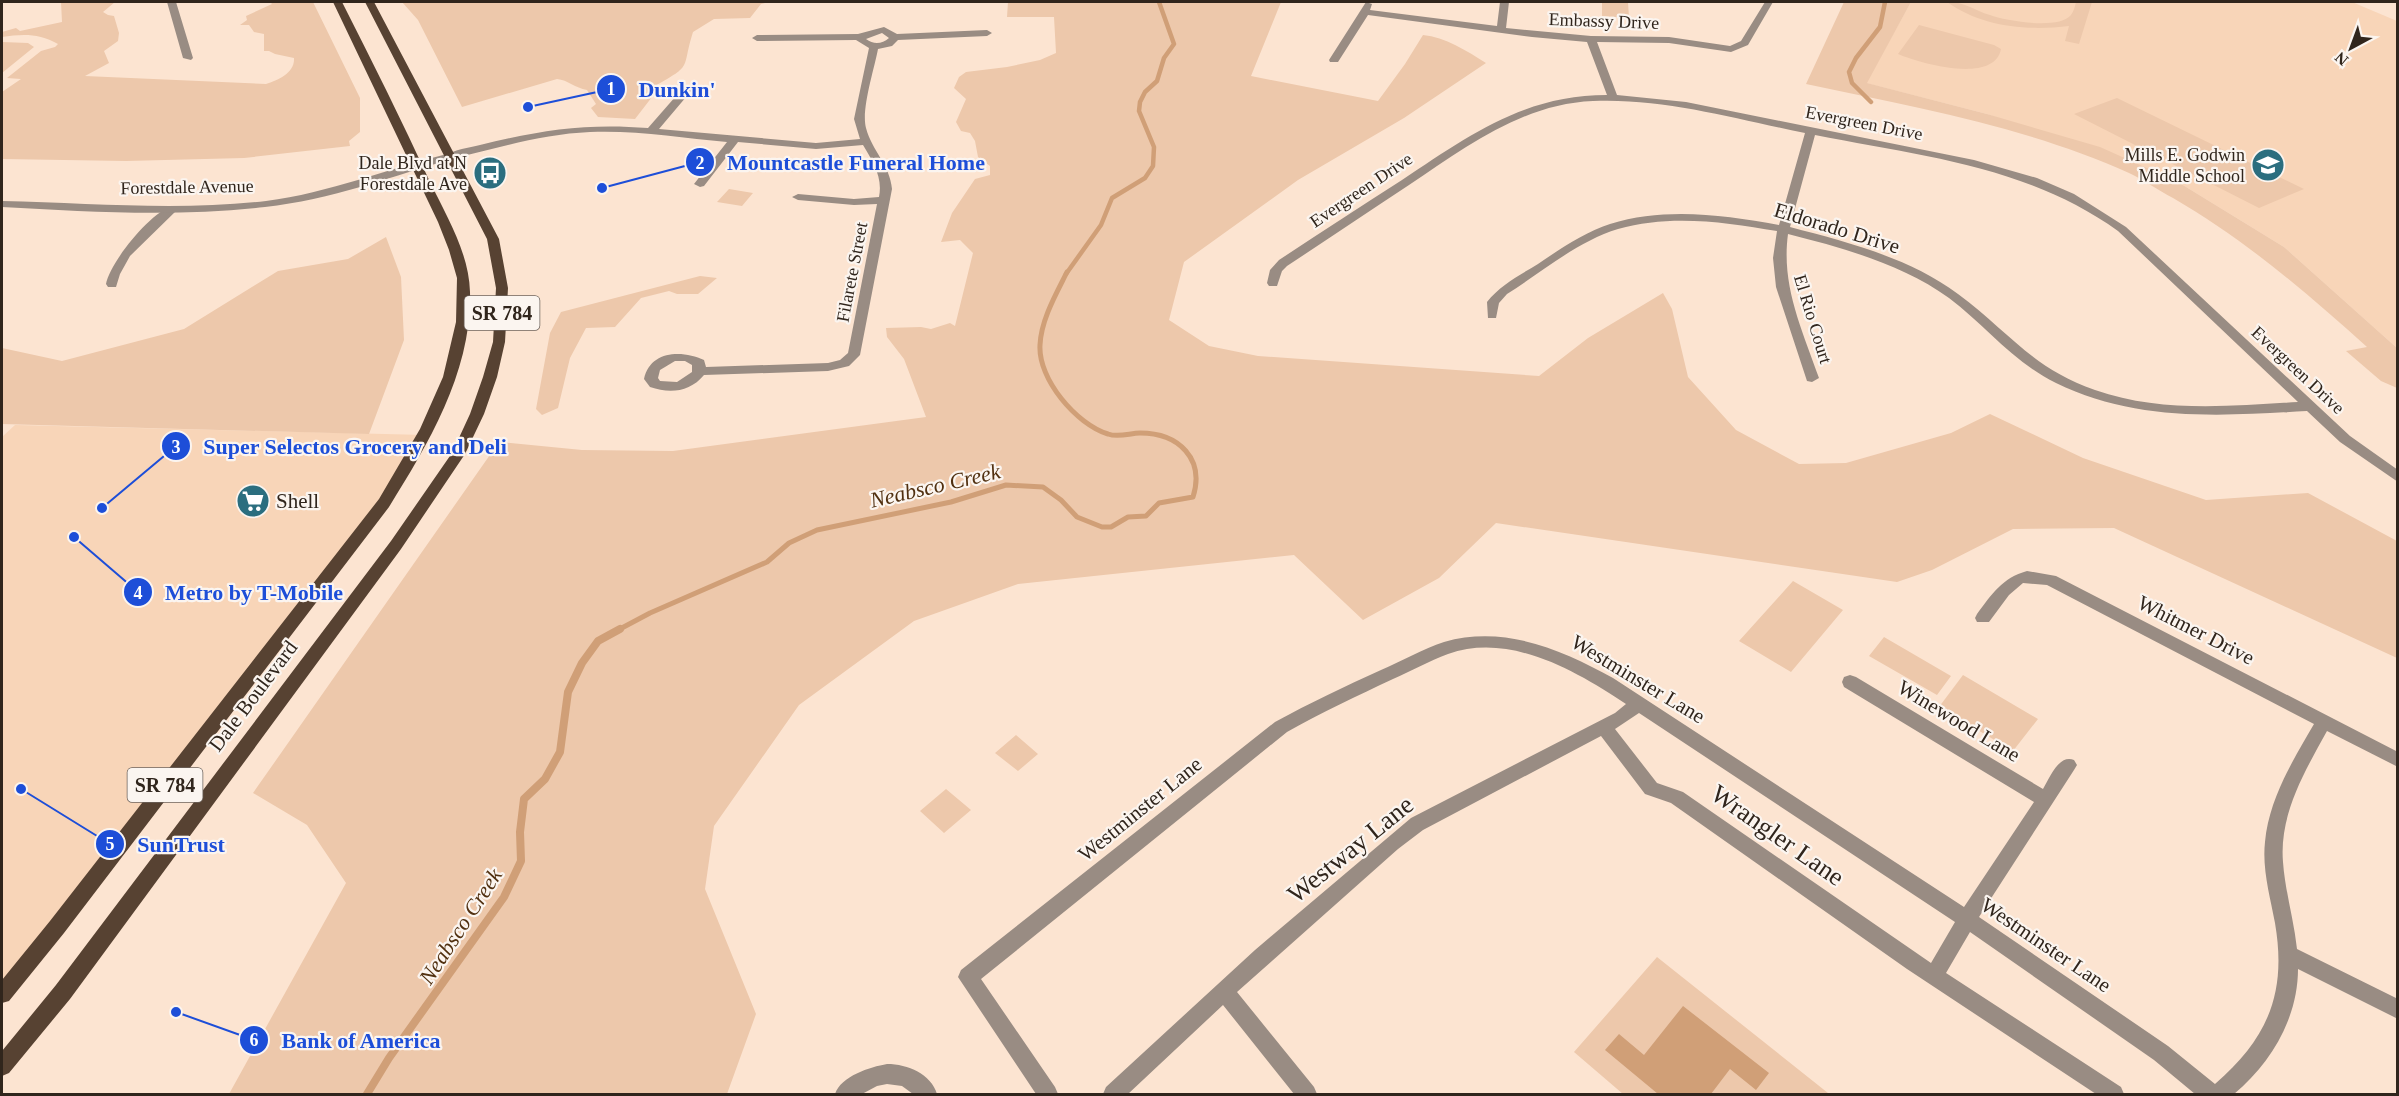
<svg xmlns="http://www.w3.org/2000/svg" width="2399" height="1096" font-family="Georgia,serif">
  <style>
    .built { fill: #f8d5b8 }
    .green { fill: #edc8ab }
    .water { fill: #d09f77 }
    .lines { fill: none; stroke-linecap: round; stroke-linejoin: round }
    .stream-far2 { stroke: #d09f77; stroke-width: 4.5 }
    .stream-far1 { stroke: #d09f77; stroke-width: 5 }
    .stream { stroke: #d09f77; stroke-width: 8 }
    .minor { fill: #998c83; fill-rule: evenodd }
    .tertiary { fill: #998c83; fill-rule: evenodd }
    .primary { fill: #574232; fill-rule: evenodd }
    .labels { text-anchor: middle; stroke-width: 4.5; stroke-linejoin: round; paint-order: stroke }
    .far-street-label { font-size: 18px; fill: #30251c; stroke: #fbf5f0 }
    .far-poi-label { font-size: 18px; fill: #30251c; stroke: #fbf5f0; text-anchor: end }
    .shield { fill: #fbf5f0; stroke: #6d635c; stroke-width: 1.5 }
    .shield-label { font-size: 20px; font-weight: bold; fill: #30251c }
    .street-label { font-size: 21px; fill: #30251c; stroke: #fbf5f0 }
    .poi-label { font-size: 21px; fill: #30251c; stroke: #fbf5f0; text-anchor: start }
    .water-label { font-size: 22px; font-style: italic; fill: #513010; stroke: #fbf5f0 }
    .near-street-label { font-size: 26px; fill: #30251c; stroke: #fbf5f0 }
    .leader { fill: none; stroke: #1d4ed8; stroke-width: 2 }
    .callout-dot { fill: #1d4ed8; stroke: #fbf5f0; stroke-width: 2 }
    .mark-label { font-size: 18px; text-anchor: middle; font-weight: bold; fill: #fff }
    .callout-label { font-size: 22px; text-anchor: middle; font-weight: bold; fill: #1d4ed8; stroke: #fbf5f0; stroke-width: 4.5; stroke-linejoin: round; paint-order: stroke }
  </style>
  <rect width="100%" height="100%" fill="#fce4d1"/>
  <!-- built -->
  <path class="built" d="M 1911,2 L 2352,2 L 2397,21 L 2397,348 L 2284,247 L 2178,182 L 1987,114 L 1866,83 Z
    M 15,425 L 425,435 L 384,503 L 2,992 L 2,437 Z"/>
  <!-- green -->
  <path class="green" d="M 61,2 L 115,2 L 103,12 L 108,15 L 114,16 L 119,33 L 118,41 L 104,51 L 109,63 L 85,76 L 266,84 C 278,80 295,73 294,58 L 275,54 L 269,51 L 264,51 L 264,34 L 254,32 L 249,25 L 240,25 L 247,20 L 246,16 L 272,4 L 270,2 L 313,2 L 360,98 L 360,132 L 349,141 L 350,146 L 244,158 L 126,161 L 2,159 L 2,92 L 21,79 L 7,78 L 41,51 L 55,47 L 58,44 C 39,33 22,34 2,37 L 2,32 L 16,28 L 20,31 L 62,22 Z
    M 402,2 L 769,2 L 761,4 L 750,18 L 714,19 L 693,32 C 681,70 694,64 655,86 L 652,97 L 635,119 L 598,117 L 591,108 L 596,104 L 587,90 C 575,88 568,80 557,79 L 462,107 L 418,20 Z
    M 1008,2 L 1281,2 L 1251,76 L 1378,101 L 1405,64 L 1423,35 C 1445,37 1467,51 1486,63 L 1404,118 L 1298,180 L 1184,262 L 1169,320 L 1209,346 L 1258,356 L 1539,376 L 1588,338 L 1663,293 L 1672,309 L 1688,377 L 1736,430 L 1799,464 L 1846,463 L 1951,433 L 1990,414 L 2083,458 L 2206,500 L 2308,493 L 2397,541 L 2397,658 L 2114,528 L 2013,529 L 1932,570 L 1897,582 L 1496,523 L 1439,578 L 1363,620 L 1294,555 L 1018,584 L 914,621 L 799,705 L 714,826 L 705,889 L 756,1014 L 727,1094 L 229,1094 L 346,883 L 307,825 L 253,793 L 499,442 L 582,450 L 673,451 L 926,417 L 904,359 L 887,337 L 886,328 L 921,327 L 931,329 L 950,323 L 955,326 L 973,253 L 960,240 L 941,242 L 952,213 L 975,179 L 990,175 L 990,166 L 978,157 L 975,141 L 970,133 L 961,131 L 956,122 L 966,99 L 954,88 L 959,77 L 966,72 L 1007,67 L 1040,60 L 1056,53 L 1054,17 L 1007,17 Z
    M 1602,2 L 1628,2 L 1629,18 L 1602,16 Z
    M 1844,2 L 1911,2 L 1867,83 L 1987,114 L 2100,147 L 2178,182 L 2284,247 L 2397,348 L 2397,388 L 2381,381 L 2346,351 L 2367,347 C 2306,292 2244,239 2173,198 C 2158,190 2144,180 2129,173 C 2027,127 1915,107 1806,84 Z
    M 1947,2 C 1964,1 1973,10 1990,15 C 2006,21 2059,30 2071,15 C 2074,11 2075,6 2076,2 L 2092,2 L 2079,44 L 2065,41 L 2069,26 C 2027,31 1982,27 1947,2 Z
    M 1919,25 L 1994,45 L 2001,49 C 1994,85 1919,63 1898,54 Z
    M 2,42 L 28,43 L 34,47 L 2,73 Z
    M 2117,98 L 2304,189 L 2259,208 L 2074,114 Z
    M 729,189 L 753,193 L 742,206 L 717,202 Z
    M 386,237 L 401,277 L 404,340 L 369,434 L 2,424 L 2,348 L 62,361 L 184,329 L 278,271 L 348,259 Z
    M 700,276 L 717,278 L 698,294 L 677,294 L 669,291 L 641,298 L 615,327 L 586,328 L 570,358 L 558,408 L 542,415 L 536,409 L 550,333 L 561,312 Z
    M 1793,581 L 1843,610 L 1791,672 L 1739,641 Z
    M 1884,637 L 1951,676 L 1937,695 L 1869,656 Z
    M 1963,675 L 2038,719 L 2013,751 L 1939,707 Z
    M 1016,735 L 1038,754 L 1018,771 L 995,753 Z
    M 946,789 L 971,810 L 944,833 L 920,811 Z
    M 1657,957 L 1828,1093 L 1828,1094 L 1623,1094 L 1574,1052 Z"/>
  <!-- water -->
  <path class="water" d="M 1683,1006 L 1769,1073 L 1756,1090 L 1730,1069 L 1711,1094 L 1658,1094 L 1605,1050 L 1619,1034 L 1644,1055 Z"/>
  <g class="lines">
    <!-- stream-far2 -->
    <path class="stream-far2" d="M 1871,102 L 1852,83 L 1849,72 L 1856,58 L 1880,27 L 1885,2
      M 1066,274 L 1101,225 L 1112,198 L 1145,178 L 1153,166 L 1154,147 L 1139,111 L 1140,102 L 1145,92 L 1157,81 L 1164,58 L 1174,44 L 1159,2"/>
    <!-- stream-far1 -->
    <path class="stream-far1" d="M 618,630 L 650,613 L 767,562 L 789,543 L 817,530 L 951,502 L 1006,485 L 1043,487 L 1061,500 L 1077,517 L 1102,527 L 1111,527 L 1128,517 L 1146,516 L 1159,503 L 1193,497 C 1205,459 1179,433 1140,433 C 1130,433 1119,438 1108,434 C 1076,424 1038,379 1040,345 C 1041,320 1056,294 1067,272"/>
    <!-- stream -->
    <path class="stream" d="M 367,1094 L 389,1058 L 504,897 L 521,861 L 520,832 L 524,799 L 545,779 L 560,752 L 568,692 L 582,663 L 598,641 L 620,629"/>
    <!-- minor -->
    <path class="minor" d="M 167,2 L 176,2 L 193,58 L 191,60 L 183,58 Z
      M 1366,2 L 1372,4 L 1370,10 L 1497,26 L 1500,2 L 1509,2 L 1506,28 L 1591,36 L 1669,37 L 1730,46 L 1741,41 L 1765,2 L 1773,2 L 1748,45 L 1731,52 L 1669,43 L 1597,42 L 1617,95 L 1686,102 L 1974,160 L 2037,178 L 2074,194 L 2126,227 L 2350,436 L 2398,470 L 2398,482 L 2340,442 L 2307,411 C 2221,416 2135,422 2056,383 C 2013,362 1986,326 1949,298 C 1902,264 1843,248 1788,234 C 1781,286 1802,329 1819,378 L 1812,382 L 1807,381 L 1776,287 L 1773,258 L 1777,231 C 1725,222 1670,214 1618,229 C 1578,241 1542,272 1507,294 L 1499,303 L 1496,318 L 1488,318 L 1487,302 C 1500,285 1520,275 1538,264 C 1560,249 1585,232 1610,224 C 1666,207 1723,215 1779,225 L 1805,133 C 1735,119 1665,98 1593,101 C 1522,104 1466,147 1409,185 C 1368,212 1328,239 1287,266 L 1282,271 L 1277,286 L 1269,286 L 1267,283 L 1270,270 L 1279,260 C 1320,233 1361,206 1402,180 C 1468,136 1524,95 1607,95 L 1587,42 L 1532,37 L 1368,15 L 1338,62 L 1330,62 L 1329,60 ZM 1815,135 C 1921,156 2028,166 2118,231 L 2298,402 C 2230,406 2160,413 2095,390 C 2032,368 2008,331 1958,294 C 1910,258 1847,242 1790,227 Z
      M 884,27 L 897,34 L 987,30 L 992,33 L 987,36 L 898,40 L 892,46 L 878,49 C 874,70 861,110 866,128 C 872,151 890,165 892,189 L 860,355 L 849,366 L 828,371 L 704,375 C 690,392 670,394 650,387 L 644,379 C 650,350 683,350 704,360 L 706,367 L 828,363 L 840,360 L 848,353 L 877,204 L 854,205 L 798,200 L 792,197 L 798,194 L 854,199 L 879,197 C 883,177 873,162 863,145 L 816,149 L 738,142 L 704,186 L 700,187 L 694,184 L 727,142 C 682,138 636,130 590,132 C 543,134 497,148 451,159 L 446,156 C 454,149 469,148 480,145 C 540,130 587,123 648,128 L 683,88 L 687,87 L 692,90 L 659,129 L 816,143 L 860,139 L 854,119 L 869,48 L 856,40 L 757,41 L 752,38 L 757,35 L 858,34 ZM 882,33 L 889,38 C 882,44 874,45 866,39 ZM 675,361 L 685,361 L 692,365 L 692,372 L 677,382 L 660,381 L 658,378 L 660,370 Z
      M 172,206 L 176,207 L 176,211 L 130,256 L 120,274 L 116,287 L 108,287 L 106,284 C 110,262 151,212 172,206 Z
      M 2027,571 L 2056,576 L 2398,752 L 2398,767 L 2327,731 C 2305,771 2279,814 2283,862 C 2285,891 2294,920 2297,949 L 2398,999 L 2398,1019 L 2298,969 C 2298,1018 2271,1063 2234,1094 L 2195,1094 L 2154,1060 L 1970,932 L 1946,973 L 2121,1087 L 2124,1094 L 2096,1094 L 1907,969 L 1671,803 L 1645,794 L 1601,736 L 1423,830 L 1398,849 L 1237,992 L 1314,1087 L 1317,1094 L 1294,1094 L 1223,1005 L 1128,1094 L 1103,1094 L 1106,1087 L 1255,950 L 1411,818 L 1615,713 L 1626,704 C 1576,671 1510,632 1448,654 C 1429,661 1411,671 1393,679 C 1357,696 1322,712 1287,732 L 981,979 L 1055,1087 L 1058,1094 L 1036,1094 L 958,977 L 961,970 L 1275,722 C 1310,703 1345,686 1381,670 C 1402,661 1423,649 1444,642 C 1504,625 1561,649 1613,678 L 1964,907 L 2034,802 L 1844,687 L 1842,682 L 1844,677 L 1850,675 L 1856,677 L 2043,789 C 2050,777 2059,754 2074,760 L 2077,765 L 2074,770 L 1979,917 L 2168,1046 L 2215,1084 C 2268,1038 2287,993 2275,923 C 2270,896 2262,869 2265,842 C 2269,799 2293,760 2314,724 L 2047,585 L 2023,583 L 2009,595 L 1989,622 L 1977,622 L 1975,618 L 1977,614 C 1992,594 2002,578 2027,571 ZM 1639,713 L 1955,922 L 1931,963 L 1683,792 L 1657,783 L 1615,729 Z
      M 887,1064 C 908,1064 931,1074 937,1094 L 913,1094 L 902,1086 L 887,1084 L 877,1086 L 862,1094 L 835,1094 C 841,1076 870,1067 887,1064 Z"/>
    <!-- tertiary -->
    <path class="tertiary" d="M 451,153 L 456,156 L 455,158 C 393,176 330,200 265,207 C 179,217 88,212 2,207 L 2,201 C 89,203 179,211 266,201 C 329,193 389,168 451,153 Z"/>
    <!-- primary -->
    <path class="primary" d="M 333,2 L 342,2 C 372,61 402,121 430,182 C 447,217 469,253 470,292 C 472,371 429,443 389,507 L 64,933 L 9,1001 L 2,1003 L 2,980 L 50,921 L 379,499 L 420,429 L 443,377 L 456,322 L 457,278 L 449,250 L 438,222 Z
      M 365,2 L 374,2 L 499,239 L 508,288 L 505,342 L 497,377 L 484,414 L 465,454 L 401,549 L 70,999 L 9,1073 L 2,1076 L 2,1051 L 56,985 L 391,541 L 452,453 L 470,414 L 483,377 L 493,342 L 496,288 L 487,239 Z"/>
  </g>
  <!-- icons -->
  <defs>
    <symbol id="school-disc" viewBox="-11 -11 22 22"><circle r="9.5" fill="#2b6e7f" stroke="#fbf5f0"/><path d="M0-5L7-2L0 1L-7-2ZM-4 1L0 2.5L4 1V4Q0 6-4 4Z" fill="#fff"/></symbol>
    <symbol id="bus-disc" viewBox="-11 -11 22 22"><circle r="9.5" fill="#2b6e7f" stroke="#fbf5f0"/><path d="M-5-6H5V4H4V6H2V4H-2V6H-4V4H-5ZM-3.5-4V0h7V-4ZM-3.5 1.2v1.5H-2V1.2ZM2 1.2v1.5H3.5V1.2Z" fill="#fff"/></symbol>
    <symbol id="supermarket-disc" viewBox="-11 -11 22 22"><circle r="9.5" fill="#2b6e7f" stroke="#fbf5f0"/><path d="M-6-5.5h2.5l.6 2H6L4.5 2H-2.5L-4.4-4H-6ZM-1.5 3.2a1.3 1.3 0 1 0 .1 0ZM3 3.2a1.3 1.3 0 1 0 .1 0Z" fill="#fff"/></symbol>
  </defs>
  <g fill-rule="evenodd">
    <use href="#school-disc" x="2249" y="146" width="38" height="38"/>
    <use href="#bus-disc" x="471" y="154" width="38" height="38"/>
    <use href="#supermarket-disc" x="234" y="482" width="38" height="38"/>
  </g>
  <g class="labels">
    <!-- far-street labels -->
    <g class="far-street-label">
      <text transform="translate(1604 21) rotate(2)" y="6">Embassy Drive</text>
      <text transform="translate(1864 123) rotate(11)" y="6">Evergreen Drive</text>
      <text transform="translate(187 187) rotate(-1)" y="6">Forestdale Avenue</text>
      <text transform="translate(1361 190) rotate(-34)" y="6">Evergreen Drive</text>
      <text transform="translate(852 272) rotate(-79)" y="6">Filarete Street</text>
      <text transform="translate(1813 319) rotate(73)" y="6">El Rio Court</text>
      <text transform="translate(2298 370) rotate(43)" y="6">Evergreen Drive</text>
    </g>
    <!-- far-poi labels -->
    <g class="far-poi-label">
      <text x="2245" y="161">Mills E. Godwin<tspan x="2245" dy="21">Middle School</tspan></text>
      <text x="467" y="169">Dale Blvd at N<tspan x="467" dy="21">Forestdale Ave</tspan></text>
    </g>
    <!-- shield labels -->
    <g class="shield">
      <rect x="464.5" y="296" width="75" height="34" rx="4.5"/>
      <rect x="127.5" y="768" width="75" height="34" rx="4.5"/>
    </g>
    <g class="shield-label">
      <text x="502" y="320">SR 784</text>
      <text x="165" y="792">SR 784</text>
    </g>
    <!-- street labels -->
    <g class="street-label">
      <text transform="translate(1837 228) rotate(17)" y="7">Eldorado Drive</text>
      <text transform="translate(2196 630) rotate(27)" y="7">Whitmer Drive</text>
      <text transform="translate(1638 679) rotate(31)" y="7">Westminster Lane</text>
      <text transform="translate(253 696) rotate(-53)" y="7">Dale Boulevard</text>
      <text transform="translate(1959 721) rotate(31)" y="7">Winewood Lane</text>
      <text transform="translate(1140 809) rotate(-39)" y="7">Westminster Lane</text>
      <text transform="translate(2046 945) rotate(34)" y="7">Westminster Lane</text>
    </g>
    <!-- poi labels -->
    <g class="poi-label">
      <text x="276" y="508">Shell</text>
    </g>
    <!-- water labels -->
    <g class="water-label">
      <text transform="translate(935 485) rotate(-13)" y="8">Neabsco Creek</text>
      <text transform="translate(460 926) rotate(-57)" y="8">Neabsco Creek</text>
    </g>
    <!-- near-street labels -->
    <g class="near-street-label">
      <text transform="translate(1778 835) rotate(35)" y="9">Wrangler Lane</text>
      <text transform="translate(1350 849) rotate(-39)" y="9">Westway Lane</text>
    </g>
  </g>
  <!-- callouts -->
  <path class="leader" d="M528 107L611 89M602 188L700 162M102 508L176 446M74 537L138 592M21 789L110 844M176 1012L254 1040"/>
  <g class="callout-dot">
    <circle cx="528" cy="107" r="6"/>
    <circle cx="602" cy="188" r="6"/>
    <circle cx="102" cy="508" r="6"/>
    <circle cx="74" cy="537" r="6"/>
    <circle cx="21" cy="789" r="6"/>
    <circle cx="176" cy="1012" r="6"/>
    <circle cx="611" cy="89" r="15"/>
    <circle cx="700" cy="162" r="15"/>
    <circle cx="176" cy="446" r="15"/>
    <circle cx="138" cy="592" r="15"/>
    <circle cx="110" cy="844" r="15"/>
    <circle cx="254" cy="1040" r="15"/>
  </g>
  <g class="mark-label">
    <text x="611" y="95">1</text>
    <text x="700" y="169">2</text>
    <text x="176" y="453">3</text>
    <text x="138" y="599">4</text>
    <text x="110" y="850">5</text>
    <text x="254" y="1046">6</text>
  </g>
  <g class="callout-label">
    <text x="677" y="97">Dunkin'</text>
    <text x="856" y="170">Mountcastle Funeral Home</text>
    <text x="355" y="454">Super Selectos Grocery and Deli</text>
    <text x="254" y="600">Metro by T-Mobile</text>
    <text x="181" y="852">SunTrust</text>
    <text x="361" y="1048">Bank of America</text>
  </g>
  <!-- border -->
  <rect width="2399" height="1096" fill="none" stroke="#30251c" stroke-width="6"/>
  <!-- north arrow -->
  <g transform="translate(2351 48) rotate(221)" stroke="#fbf5f0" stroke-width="4.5" paint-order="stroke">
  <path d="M0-4.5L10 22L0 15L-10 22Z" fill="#30251c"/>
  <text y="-9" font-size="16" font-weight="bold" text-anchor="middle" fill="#30251c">N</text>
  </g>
</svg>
